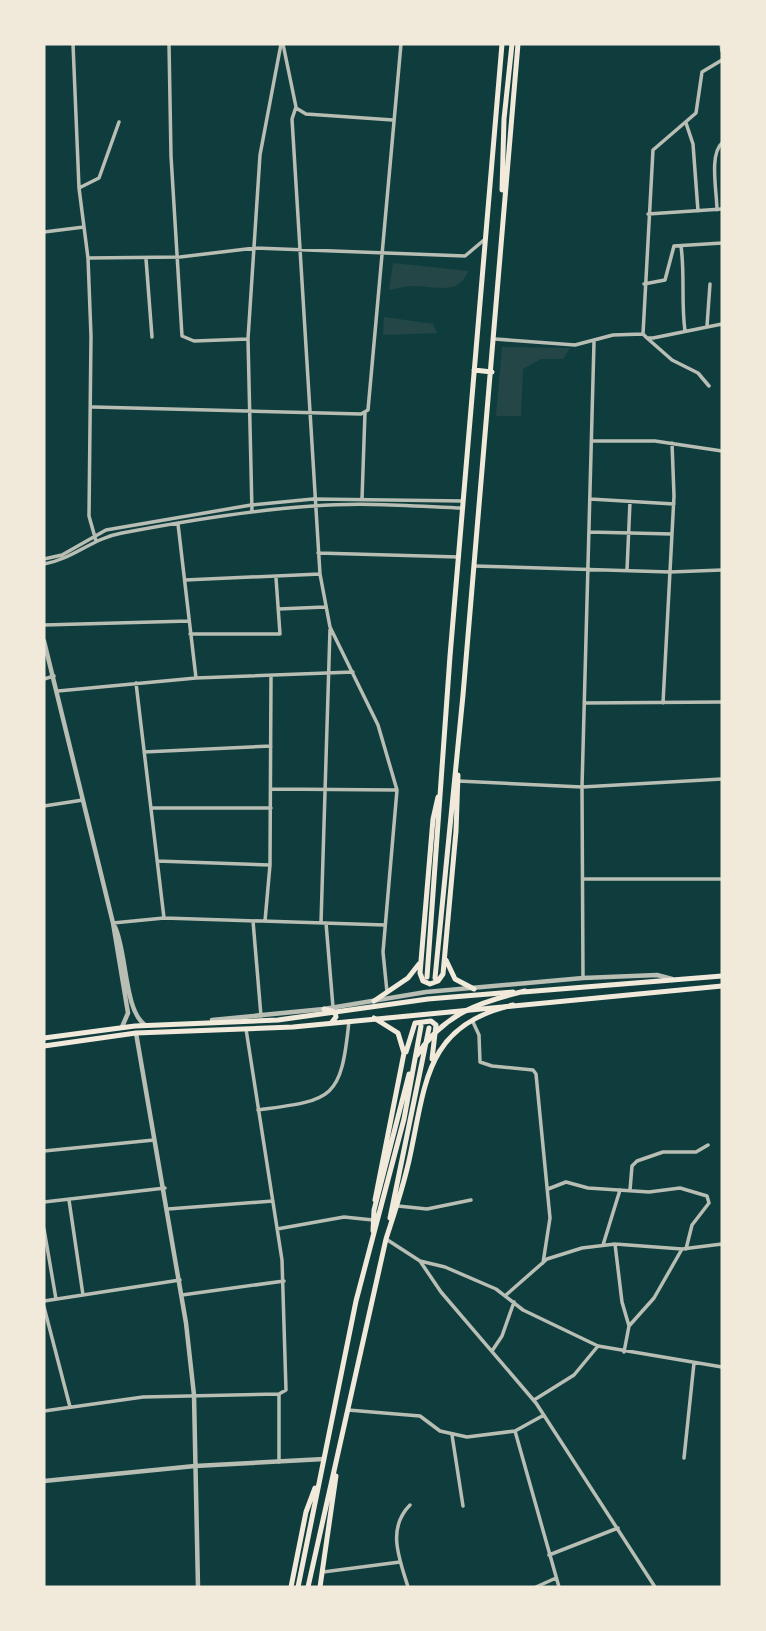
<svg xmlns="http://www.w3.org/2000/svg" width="766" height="1631" font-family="'Alegreya Sans',sans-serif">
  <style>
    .green { fill: #244646 }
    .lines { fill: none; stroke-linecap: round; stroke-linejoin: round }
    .minor { stroke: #b8beb3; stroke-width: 3.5 }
    .tertiary { stroke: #b8beb3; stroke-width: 4.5 }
    .primary { stroke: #f1e9da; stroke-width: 5 }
    .trunk { stroke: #f1e9da; stroke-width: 5 }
  </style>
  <rect width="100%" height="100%" fill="#0f3d3e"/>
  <!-- green -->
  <path class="green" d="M 393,263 L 468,271 C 459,297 433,285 412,286 C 404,286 396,289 389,290 Z
    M 384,317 L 433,324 L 437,333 L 383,335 Z
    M 502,347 L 570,348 L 563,359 L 541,359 L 523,369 L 521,416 L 496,416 Z"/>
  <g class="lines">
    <!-- minor -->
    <path class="minor" d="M 73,44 L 79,188 L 88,258 L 91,336 L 89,516 L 96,541
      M 169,44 L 171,156 L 182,336 L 194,341 L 248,339
      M 283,44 L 296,107 L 292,119 L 320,574 L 330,627 L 378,725 L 397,790 L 383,952 L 387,992
      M 721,44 L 722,51
      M 296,108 L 306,114 L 393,120
      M 686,123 L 693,144 L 698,211
      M 79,188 L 99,178 L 119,122
      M 717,210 C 717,193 709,154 722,143
      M 648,214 L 722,209
      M 44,232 L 84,227
      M 681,246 C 685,275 681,302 685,331
      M 88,258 L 180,257 L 255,248 L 465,256 L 484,240
      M 146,259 L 152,337
      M 644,284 L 665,280 L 674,246 L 722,243
      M 707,326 L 710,284
      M 643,334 L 653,150 L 696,113 L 702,72 L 722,60
      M 647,338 L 672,360 L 698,373 L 709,386
      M 495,339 L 575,345 L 613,335 L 643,334 L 647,338 L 653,338 L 722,324
      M 93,407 L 361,414 L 368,410 L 401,44
      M 592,441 L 655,441 L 722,451
      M 362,499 L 365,412
      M 590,499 L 674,504
      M 252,512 L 248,339 L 260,155 L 281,44
      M 178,524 L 196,678
      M 589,532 L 672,534
      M 318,553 L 459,557
      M 44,559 L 62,555 L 106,530 L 251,505 L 313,499 L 463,501
      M 44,564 C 73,559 93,538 122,533 C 185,521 249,510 313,506 C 363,502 413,506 463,508
      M 474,566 L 670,572 L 722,570
      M 627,570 L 630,502
      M 185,580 L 320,574
      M 278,609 L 325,607
      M 44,625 L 189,621
      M 190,634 L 280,634 L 276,578
      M 44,679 L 54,676
      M 136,683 L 164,918
      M 58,691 L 196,678 L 353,672
      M 584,703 L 722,702
      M 663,703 L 674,496 L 672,443
      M 144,752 L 271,746
      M 458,781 L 582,787 L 722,779
      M 271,789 L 397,790
      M 44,806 L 83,800
      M 151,808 L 271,808
      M 157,861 L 270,865
      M 585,879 L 722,879
      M 253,921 L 261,1016
      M 265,921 L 270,865 L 271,676
      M 113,923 L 164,918 L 385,925
      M 321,923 L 330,629
      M 326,923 L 333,1007
      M 583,978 L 582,787 L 594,342
      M 473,1022 L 479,1035 L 480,1062 L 492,1066 L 533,1070 L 536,1074 L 550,1218 L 543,1263
      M 258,1110 C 333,1100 341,1100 349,1021
      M 44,1151 L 154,1140
      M 548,1189 L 566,1182 L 588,1188 L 649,1192 L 680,1188 L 707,1196 L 709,1203 L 692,1225 L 686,1249
      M 630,1190 L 632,1166 L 637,1161 L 663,1152 L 696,1152 L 708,1145
      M 69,1200 L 83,1295
      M 44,1202 L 165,1188
      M 398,1206 L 427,1209 L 471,1200
      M 168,1209 L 273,1201
      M 44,1229 L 56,1299
      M 277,1229 L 344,1217 L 373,1220
      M 386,1239 L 420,1261 L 445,1267 L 496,1289 L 523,1310 L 598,1346 L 722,1367
      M 615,1244 L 622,1302 L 629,1326
      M 603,1245 L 620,1190
      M 420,1261 L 441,1292 L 536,1403 L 655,1587
      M 182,1295 L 284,1281
      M 506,1295 L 547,1259 L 582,1248 L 615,1244 L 682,1249 L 722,1244
      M 44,1301 L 180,1280
      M 44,1307 L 70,1407
      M 492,1351 L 502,1336 L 514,1302
      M 624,1352 L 629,1326 L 654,1298 L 682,1249
      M 279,1394 L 279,1462
      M 534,1400 L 574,1375 L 598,1346
      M 348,1410 L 420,1416 L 440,1431 L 467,1437 L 515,1431 L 544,1415
      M 44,1411 L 143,1397 L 279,1394 L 286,1390 L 282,1260 L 246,1029
      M 515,1431 L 559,1587
      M 452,1435 L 463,1506
      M 684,1458 L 694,1363
      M 549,1555 L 618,1528
      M 323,1572 L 400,1562
      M 408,1587 C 400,1560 386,1529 410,1505
      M 536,1587 L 556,1578"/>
    <!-- tertiary -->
    <path class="tertiary" d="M 44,641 L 113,923 L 128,1013 L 122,1027
      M 115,927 C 127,953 124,1010 145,1025
      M 212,1020 L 324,1009 L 426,992 L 583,978 L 657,975 L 672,979
      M 136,1033 L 186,1323 L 194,1395 L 198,1587
      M 44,1481 L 195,1466 L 324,1459"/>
    <!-- primary -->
    <path class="primary" d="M 523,992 L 722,976
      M 324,1009 L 335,1012 L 336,1017 L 332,1022
      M 44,1038 L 135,1026 L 278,1020 L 428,999 L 513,992
      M 44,1046 L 136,1033 L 293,1027 L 722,986"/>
    <!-- trunk -->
    <path class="trunk" d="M 502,190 L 504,119 L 512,44
      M 474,370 L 492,372
      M 438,797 L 433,819 L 420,973 L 423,981 L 430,984 L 438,981 L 443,974 L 456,831 L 458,775
      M 446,960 L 455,979 L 474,989
      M 427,977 L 450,656 L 502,44
      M 435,978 L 463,695 L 518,44
      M 374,1001 L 408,978 L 419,964
      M 374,1018 L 398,1033 L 404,1053 L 375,1200
      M 406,1052 L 415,1023 L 431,1021 L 436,1025 L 432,1059
      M 417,1055 C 444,1014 479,1002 525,991
      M 390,1218 L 429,1028
      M 373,1231 L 374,1210 L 409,1074
      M 291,1587 L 306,1512 L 315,1488
      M 298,1587 L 356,1301 L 404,1119 L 421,1026
      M 308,1587 L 386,1239 C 395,1211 404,1185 410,1156 C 426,1081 426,1025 513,1005
      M 320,1587 L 336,1476"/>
  </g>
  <!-- border -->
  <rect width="766" height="1631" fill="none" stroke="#f1e9da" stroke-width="91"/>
</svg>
